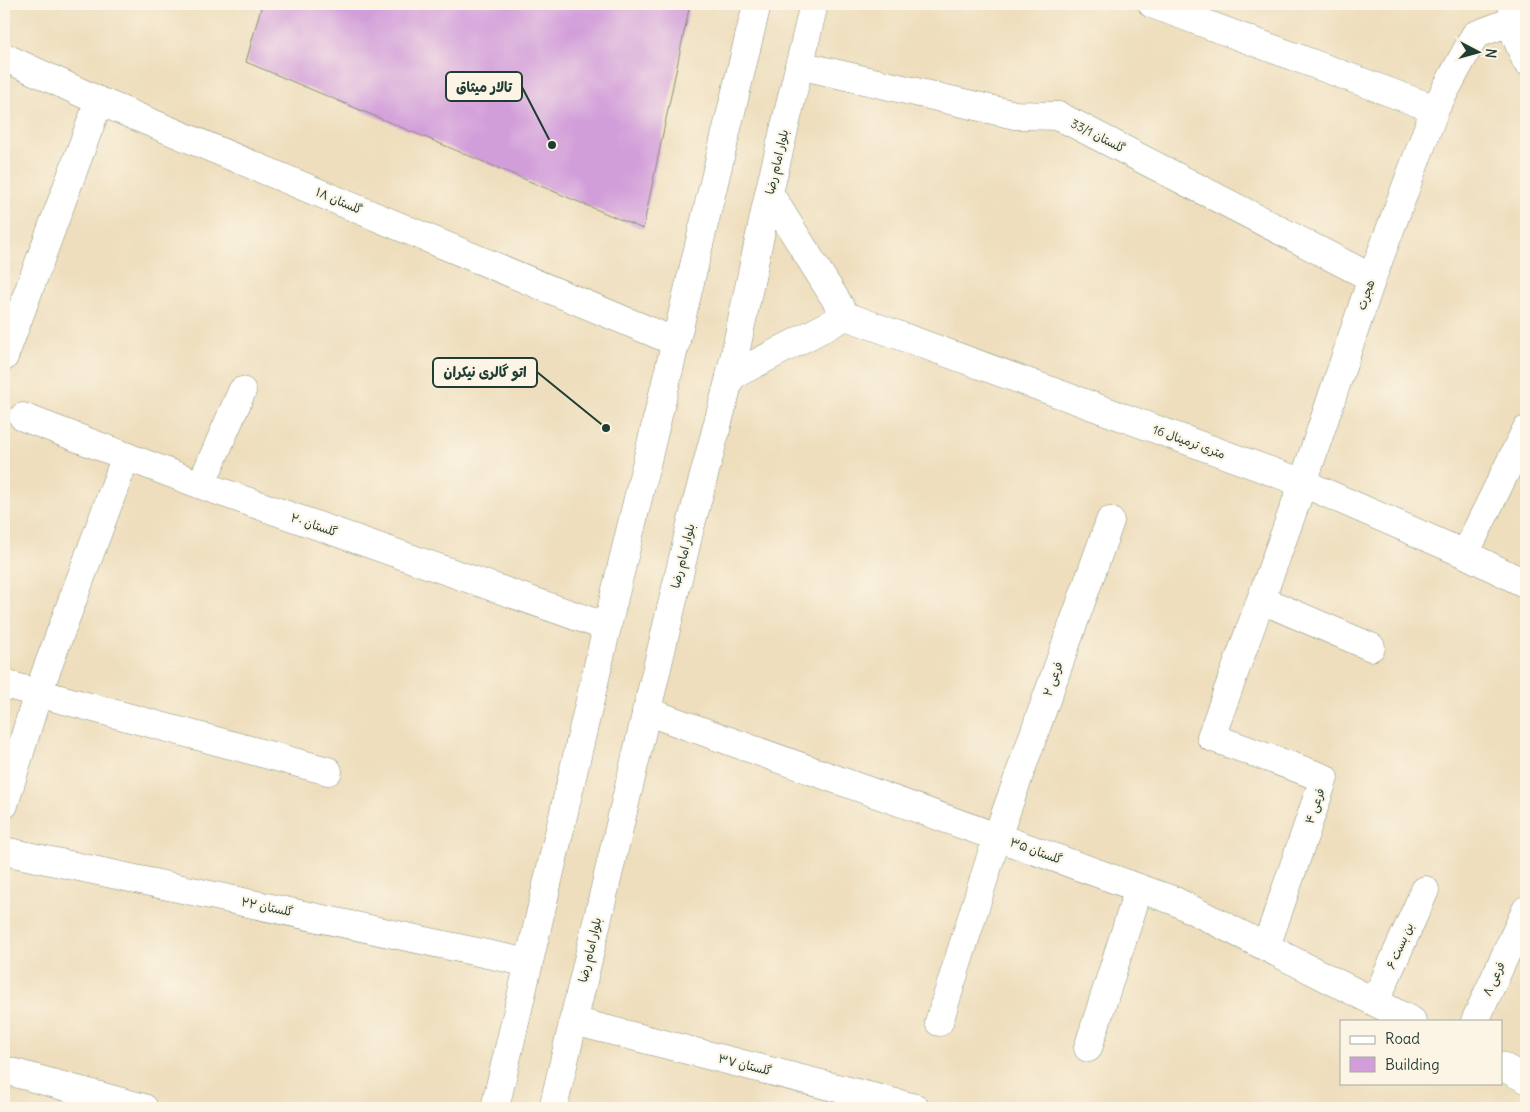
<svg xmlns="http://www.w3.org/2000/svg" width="1530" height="1112" font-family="Delius,'Playpen Sans Arabic',sans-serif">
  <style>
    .building { fill: #d29eda }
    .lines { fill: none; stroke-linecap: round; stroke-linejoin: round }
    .minor-casing { stroke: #868e78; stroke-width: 29 }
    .major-casing { stroke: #868e78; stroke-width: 29 }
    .minor { stroke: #fff; stroke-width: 28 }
    .major { stroke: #fff; stroke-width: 28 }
    .labels { text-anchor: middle; stroke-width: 4.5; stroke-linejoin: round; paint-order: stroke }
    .street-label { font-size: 12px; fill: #1f3d34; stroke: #fcf5e5 }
    .leader { fill: none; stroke: #1f3d34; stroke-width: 2 }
    .callout-dot { fill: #1f3d34; stroke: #fcf5e5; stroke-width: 2 }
    .callout { fill: #fcf5e5; stroke: #1f3d34; stroke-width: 2 }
    .callout-label { font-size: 14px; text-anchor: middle; font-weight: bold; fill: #1f3d34 }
  </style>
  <rect width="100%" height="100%" fill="#fcf5e5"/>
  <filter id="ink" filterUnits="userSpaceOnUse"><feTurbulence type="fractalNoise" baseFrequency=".02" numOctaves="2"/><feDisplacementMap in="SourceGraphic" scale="10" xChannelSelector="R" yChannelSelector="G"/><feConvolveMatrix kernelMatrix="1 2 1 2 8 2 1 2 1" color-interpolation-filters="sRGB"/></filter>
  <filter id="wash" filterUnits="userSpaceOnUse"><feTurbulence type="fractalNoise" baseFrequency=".0096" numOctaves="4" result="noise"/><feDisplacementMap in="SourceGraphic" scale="20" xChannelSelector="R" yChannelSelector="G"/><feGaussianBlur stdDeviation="1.12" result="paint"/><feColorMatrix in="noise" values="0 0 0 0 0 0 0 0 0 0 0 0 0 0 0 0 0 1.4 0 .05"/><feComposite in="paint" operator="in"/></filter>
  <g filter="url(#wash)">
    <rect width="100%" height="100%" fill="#eedebd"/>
    <g id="blocks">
      <!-- building -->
      <path class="building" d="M 262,4 L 690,4 L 643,229 L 246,62 Z"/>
    </g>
  </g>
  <g filter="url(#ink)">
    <use href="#blocks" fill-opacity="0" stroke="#868e78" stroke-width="1"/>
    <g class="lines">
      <defs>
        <path id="minor" d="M 1152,4 L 1435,109
          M 1515,4 L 1510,22 L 1526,61
          M 4,57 L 99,101 L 676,342
          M 799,65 L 1015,115 L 1059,116 L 1372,278
          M 769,193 L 846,316
          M 846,316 L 1303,483 L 1465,554 L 1526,584
          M 4,357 L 99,101
          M 730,377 L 846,316
          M 23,417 L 201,485 L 607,627
          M 201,485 L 242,391
          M 1465,554 L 1526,430
          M 1262,600 L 1371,647
          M 4,684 L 328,771
          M 646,711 L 1175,901 L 1412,1021
          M 4,805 L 38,693 L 126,456
          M 4,851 L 529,963
          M 1266,947 L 1324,778 L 1211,737 L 1303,483 L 1372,278 L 1435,109 L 1475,35 L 1510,22
          M 1375,1002 L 1425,890
          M 573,1021 L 916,1108
          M 1475,1021 L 1526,910
          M 939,1022 L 997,837 L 1110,521
          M 1088,1048 L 1139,888
          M 1501,1066 L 1526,1079
          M 4,1070 L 144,1108"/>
        <path id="major" d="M 495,1108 L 607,627 L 757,4
          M 553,1108 L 690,528 L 730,377 L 769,193 L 814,4"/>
      </defs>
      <!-- minor casing -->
      <use href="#minor" class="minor-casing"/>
      <!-- major casing -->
      <use href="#major" class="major-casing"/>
      <!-- minor -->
      <use href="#minor" class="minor"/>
      <!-- major -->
      <use href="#major" class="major"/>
    </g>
  </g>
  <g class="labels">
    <!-- street labels -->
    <g class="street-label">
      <text transform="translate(1098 136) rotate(27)" y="4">گلستان 33/1</text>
      <text transform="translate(777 162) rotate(-77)" y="4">بلوار امام رضا</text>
      <text transform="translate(339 201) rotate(23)" y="4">گلستان ۱۸</text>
      <text transform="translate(1366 295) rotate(-71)" y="4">هجرت</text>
      <text transform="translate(1189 442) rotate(20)" y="4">16 متری ترمینال</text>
      <text transform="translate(314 525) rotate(19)" y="4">گلستان ۲۰</text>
      <text transform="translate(683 556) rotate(-76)" y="4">بلوار امام رضا</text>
      <text transform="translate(1053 679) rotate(-70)" y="4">فرعی ۲</text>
      <text transform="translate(1315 806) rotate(-71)" y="4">فرعی ۴</text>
      <text transform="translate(1036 851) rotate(20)" y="4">گلستان ۳۵</text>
      <text transform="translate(267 907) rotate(12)" y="4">گلستان ۲۲</text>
      <text transform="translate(1400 946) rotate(-66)" y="4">بن بست ۶</text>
      <text transform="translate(590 950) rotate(-77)" y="4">بلوار امام رضا</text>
      <text transform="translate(1494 979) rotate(-65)" y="4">فرعی ۸</text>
      <text transform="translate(745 1065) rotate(14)" y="4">گلستان ۳۷</text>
    </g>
  </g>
  <!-- callouts -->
  <path class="leader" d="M552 145L522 87M606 428L537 372"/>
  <g class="callout-dot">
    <circle cx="552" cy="145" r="5"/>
    <circle cx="606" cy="428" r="5"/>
  </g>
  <g class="callout">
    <rect x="446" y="72" width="76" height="29" rx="5"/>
    <rect x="433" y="358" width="104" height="29" rx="5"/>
  </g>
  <g class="callout-label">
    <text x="484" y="92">تالار میثاق</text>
    <text x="485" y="377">اتو گالری نیکران</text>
  </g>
  <!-- margin -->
  <rect width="1530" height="1112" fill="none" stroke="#fcf5e5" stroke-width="20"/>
  <!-- legend -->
  <rect x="1340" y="1020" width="162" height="65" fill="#fcf5e5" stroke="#a4ab9e"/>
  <rect x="1350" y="1036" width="25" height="8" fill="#ffffff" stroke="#a4ab9e"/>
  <text x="1385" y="1044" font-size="15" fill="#1f3d34">Road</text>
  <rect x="1350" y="1057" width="25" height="15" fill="#d29eda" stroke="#a4ab9e"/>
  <text x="1385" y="1070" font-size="15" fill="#1f3d34">Building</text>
  <!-- north arrow -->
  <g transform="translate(1478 52) rotate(96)" stroke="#fcf5e5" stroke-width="4" paint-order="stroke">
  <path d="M0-4L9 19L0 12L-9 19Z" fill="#1f3d34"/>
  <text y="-8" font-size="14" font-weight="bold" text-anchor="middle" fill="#1f3d34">N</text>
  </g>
</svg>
